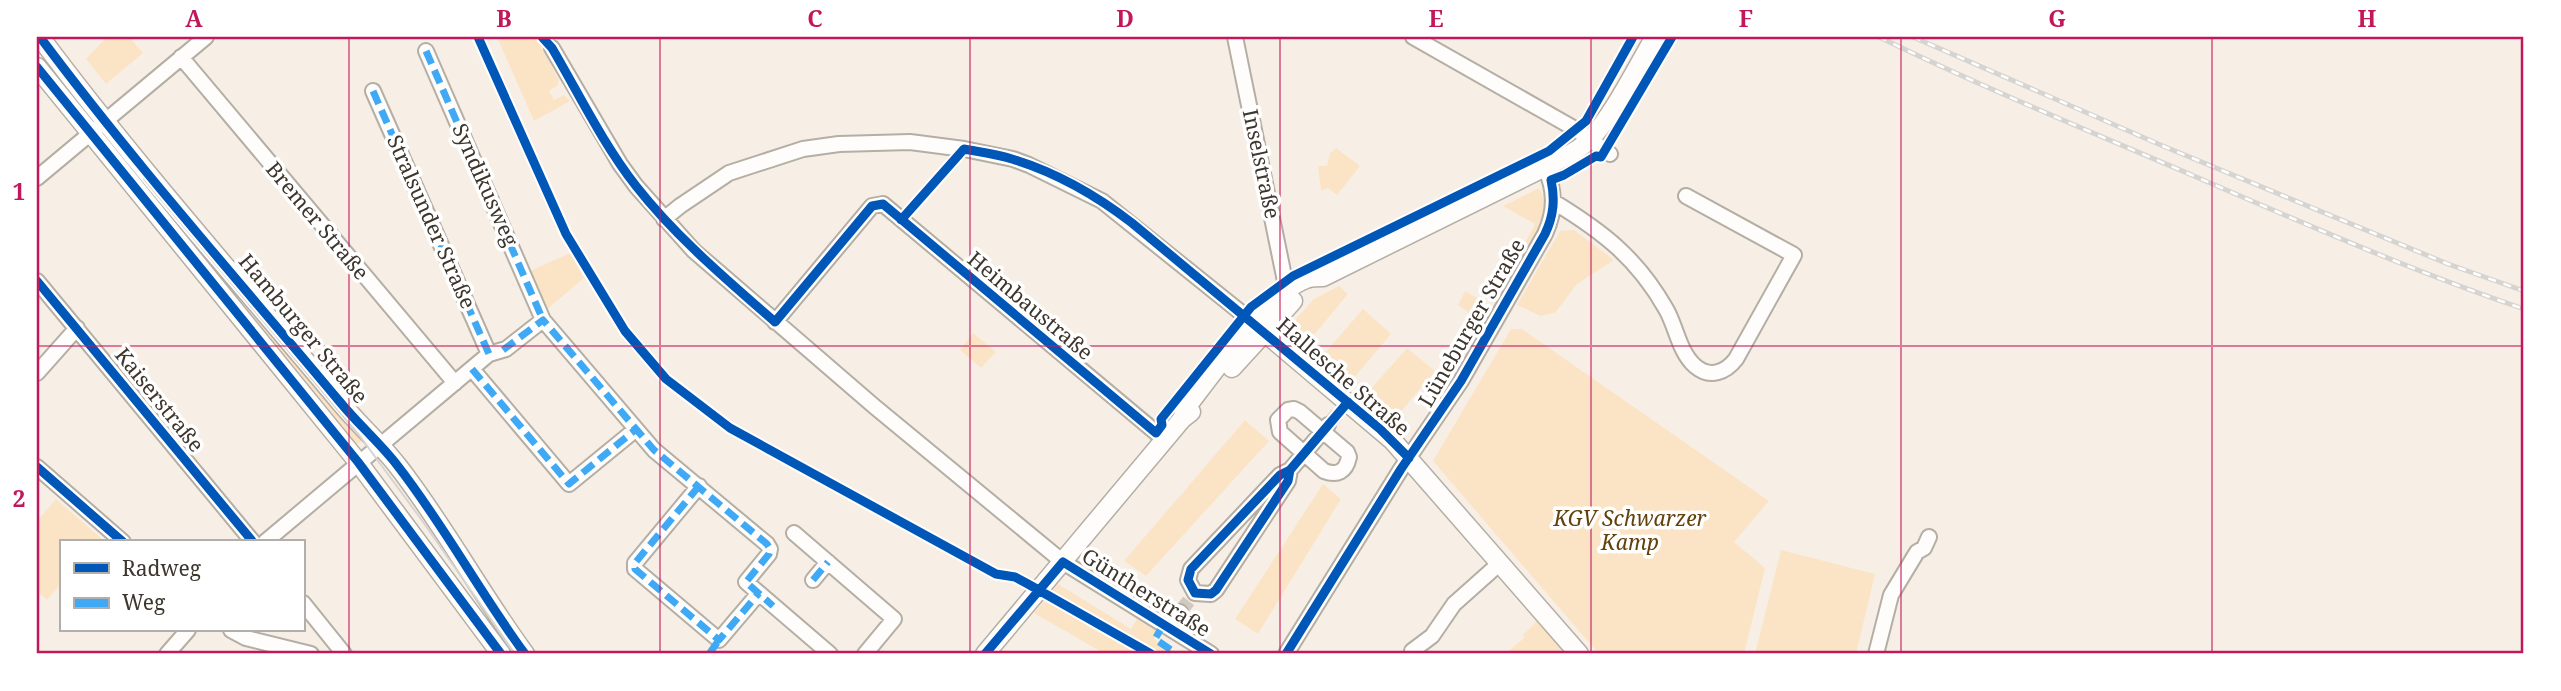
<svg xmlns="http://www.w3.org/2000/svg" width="2561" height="691" font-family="'Noto Serif',serif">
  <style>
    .green { fill: #fbe4c6 }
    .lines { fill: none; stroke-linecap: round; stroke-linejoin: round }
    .minor-tunnel { stroke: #d2cac0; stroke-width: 14; stroke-dasharray: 14 7; stroke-linecap: butt }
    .minor-casing { stroke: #b4aea5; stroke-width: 18 }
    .major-casing { stroke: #b4aea5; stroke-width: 21 }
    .minor { stroke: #fefdfb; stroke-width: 14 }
    .major { stroke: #fefdfb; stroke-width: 18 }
    .tram { stroke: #d6d4d1; stroke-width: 2 }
    .rail-casing { stroke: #d6d4d1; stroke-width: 5 }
    .rail { stroke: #fff; stroke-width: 2.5; stroke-dasharray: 8; stroke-linecap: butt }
    .quiet { stroke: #3fa9f5; stroke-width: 7; stroke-dasharray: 14 7; stroke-linecap: butt }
    .cycleway-casing { stroke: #fff; stroke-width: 13 }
    .cycleway { stroke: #0057b8; stroke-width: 9 }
    .grid { fill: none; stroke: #c2185b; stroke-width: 2; stroke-opacity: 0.55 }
    .labels { text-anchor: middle; stroke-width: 7; stroke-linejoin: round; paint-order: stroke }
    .street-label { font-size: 21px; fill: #3d362d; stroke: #fff }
    .park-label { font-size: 21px; font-style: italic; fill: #62410b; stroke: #fff }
    .neatline { fill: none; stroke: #c2185b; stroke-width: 2.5 }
    .grid-label { font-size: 23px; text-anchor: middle; font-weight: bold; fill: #c2185b }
  </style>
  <rect width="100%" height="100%" fill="#f7efe5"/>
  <!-- green -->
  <path class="green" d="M 107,37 L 129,37 L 143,53 L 106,84 L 86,59 Z
    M 497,37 L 536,37 L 559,80 L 557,86 L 549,91 L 554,100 L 564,95 L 570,101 L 534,121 Z
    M 1336,148 L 1360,166 L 1337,195 L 1328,188 L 1321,191 L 1318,166 L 1327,166 L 1330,153 Z
    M 1539,188 C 1554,218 1540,231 1525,258 L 1519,254 L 1535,224 L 1503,206 Z
    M 1574,230 L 1614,260 L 1577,284 L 1555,313 L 1540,316 L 1517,305 L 1560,231 Z
    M 570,253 L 584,278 L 545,311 L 528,272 Z
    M 1339,286 L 1348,294 L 1304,347 L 1288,334 L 1288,328 L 1314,299 Z
    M 1465,291 L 1495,308 L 1474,345 L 1465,339 L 1459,350 L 1455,347 L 1472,315 L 1458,305 Z
    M 1363,309 L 1391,334 L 1353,379 L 1324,354 Z
    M 262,313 L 365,437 L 358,444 L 352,441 L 251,322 Z
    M 1511,329 L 1522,329 L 1769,501 L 1734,542 L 1765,568 L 1744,654 L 1599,654 L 1433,461 Z
    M 973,333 L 996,352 L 981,368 L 960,350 Z
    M 1407,348 L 1435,371 L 1398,415 L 1369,391 Z
    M 1245,420 L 1269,441 L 1146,576 L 1124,561 Z
    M 1323,484 L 1341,499 L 1258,634 L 1235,619 Z
    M 56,499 L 101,538 L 98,542 L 61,542 L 61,584 L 47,600 L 37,591 L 37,521 Z
    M 1781,550 L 1875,574 L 1856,654 L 1755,654 Z
    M 1058,584 L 1131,629 L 1138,617 L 1159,630 L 1154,639 L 1179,654 L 1105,654 L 1034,613 Z
    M 1541,617 L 1564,654 L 1505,654 L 1524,638 L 1523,635 Z"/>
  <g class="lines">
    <!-- minor-tunnel -->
    <path class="minor-tunnel" d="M 1328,425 L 1340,411
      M 1180,612 L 1191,598"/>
    <defs>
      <path id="minor" d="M 1235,37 L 1287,291
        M 1413,37 L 1577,130 L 1610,154
        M 552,48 L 620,164 L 636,186 L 694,251 L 875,407 L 1063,562 L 1211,654
        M 426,51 L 543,320
        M 181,57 L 455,383
        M 373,91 L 489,354
        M 37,178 L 206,37
        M 1554,202 C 1603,232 1637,258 1666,309 C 1676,326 1679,352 1695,366 C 1710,379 1726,372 1736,359 L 1794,255 L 1686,196
        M 664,219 L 680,206 L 729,173 L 803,149 L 839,144 L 910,142 L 964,149 L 1013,159 L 1029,165 L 1102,201 L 1254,323
        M 37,281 L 253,542
        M 775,322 L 872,206 L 883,204 L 1165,440
        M 472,369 L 569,484 L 635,430
        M 37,373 L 77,328
        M 1294,409 L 1300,412 L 1347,452 L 1349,457 C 1346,472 1337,476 1324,471 L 1280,432 L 1278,420 L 1288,410 Z
        M 37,467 L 123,542
        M 1290,470 L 1288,481 L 1216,590 L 1211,594 L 1195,593 L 1188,580 L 1191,569 L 1280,475 L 1290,470 L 1328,425
        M 699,486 L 635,563 L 635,569 L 719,640 L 759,593
        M 794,533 L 894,619 L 865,654
        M 265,542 L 489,354 L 506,349 L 543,320 L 654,450 L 767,544 L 770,549 L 769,554 L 746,582 L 830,654
        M 813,580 L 828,562
        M 303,603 L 344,654
        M 1168,627 L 1180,612
        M 231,630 L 246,638 L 311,654
        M 1412,651 L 1432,636 L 1454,604 L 1500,563
        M 167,654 L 188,630
        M 1286,654 L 1401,469 L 1461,381 L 1545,234 C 1556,210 1555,190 1545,167
        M 1876,654 L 1891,595 L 1917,552 L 1924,548 L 1929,537"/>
      <path id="major" d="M 40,37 C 134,163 239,281 340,402 C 358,424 380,443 397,465 C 444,525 480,593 525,654
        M 37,67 L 358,462 L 501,654
        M 1256,325 L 1393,441 L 1579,654
        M 1232,368 L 1293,301
        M 1182,419 L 1185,409 C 1211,376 1268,293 1306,279 C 1311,277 1318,277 1323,277 L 1545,167 C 1561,159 1579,151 1591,138 C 1613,116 1638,65 1655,37
        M 985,654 L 1182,419 L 1191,412"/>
    </defs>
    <!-- minor casing -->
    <use href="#minor" class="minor-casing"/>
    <!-- major casing -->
    <use href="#major" class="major-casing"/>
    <!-- minor -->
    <use href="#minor" class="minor"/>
    <!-- major -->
    <use href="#major" class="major"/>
    <!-- tram -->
    <path class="tram" d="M 144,179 L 359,435 L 421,519 L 515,654"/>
    <defs>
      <path id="rail" d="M 1879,37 C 1982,87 2089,131 2194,176 C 2303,223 2412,271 2524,309
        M 1913,37 L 2163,146 L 2448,264 L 2524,291"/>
    </defs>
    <!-- rail casing -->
    <use href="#rail" class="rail-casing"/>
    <!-- rail -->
    <use href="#rail" class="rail"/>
    <!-- quiet -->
    <path class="quiet" d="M 426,51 L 543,320
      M 373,91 L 489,354
      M 503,350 L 543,320 L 654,450 L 767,544 L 770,549 L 769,554 L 746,582 L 773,606
      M 472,369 L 569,484 L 635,430
      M 699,486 L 635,563 L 635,569 L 719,640 L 759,593
      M 813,580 L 828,562
      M 1163,625 L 1155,639 L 1177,654
      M 709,654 L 719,640"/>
    <defs>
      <path id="cycleway" d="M 40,37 C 134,163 239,281 340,402 C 358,424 380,443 397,465 C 444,525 480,593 525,654
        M 478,37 L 566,234 L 625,331 L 666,379 L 730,428 L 996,574 L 1015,577 L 1028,584 L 1151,654
        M 542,37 L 552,48 C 579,94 603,144 636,186 C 676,237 726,279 775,322 L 872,206 L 883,204 L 1156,433 L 1162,425 L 1161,419 L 1251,307 L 1293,276 L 1549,151 L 1586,121 L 1633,37
        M 37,67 L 358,462 L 501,654
        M 901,220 L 964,149 C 980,152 997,154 1012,159 C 1055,172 1097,196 1132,223 L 1380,429 L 1409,458
        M 37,281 L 253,542
        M 37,467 L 123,542
        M 1290,470 L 1288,481 L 1216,590 L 1211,594 L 1195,593 L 1188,580 L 1191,569 L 1280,475 L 1290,470 L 1348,402
        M 985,654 L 1063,562 L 1211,654
        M 1286,654 L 1401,469 L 1461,381 L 1545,234 C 1554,215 1555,199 1551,180 L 1564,175 L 1596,156 L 1601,157 L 1672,37"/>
    </defs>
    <!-- cycleway casing -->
    <use href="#cycleway" class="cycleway-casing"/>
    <!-- cycleway -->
    <use href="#cycleway" class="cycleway"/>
  </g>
  <!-- grid -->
  <path class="grid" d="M 349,37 L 349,654M 660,37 L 660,654M 970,37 L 970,654M 1280,37 L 1280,654M 1591,37 L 1591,654M 1901,37 L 1901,654M 2212,37 L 2212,654M 37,346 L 2524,346"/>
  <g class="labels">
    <!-- street labels -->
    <g class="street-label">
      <text transform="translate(1261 164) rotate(78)" y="7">Inselstraße</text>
      <text transform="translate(485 185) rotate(66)" y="7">Syndikusweg</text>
      <text transform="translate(317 221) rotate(50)" y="7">Bremer Straße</text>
      <text transform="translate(431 222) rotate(66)" y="7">Stralsunder Straße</text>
      <text transform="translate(1030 306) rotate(40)" y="7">Heimbaustraße</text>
      <text transform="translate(1472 323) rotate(-60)" y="7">Lüneburger Straße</text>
      <text transform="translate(303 329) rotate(50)" y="7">Hamburger Straße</text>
      <text transform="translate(1343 377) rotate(41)" y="7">Hallesche Straße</text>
      <text transform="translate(159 400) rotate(51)" y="7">Kaiserstraße</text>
      <text transform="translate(1146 593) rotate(32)" y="7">Güntherstraße</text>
    </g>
    <!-- park labels -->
    <g class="park-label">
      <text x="1630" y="526">KGV Schwarzer<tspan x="1630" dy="24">Kamp</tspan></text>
    </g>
  </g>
  <!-- border -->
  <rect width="2561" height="691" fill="none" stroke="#ffffff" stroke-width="77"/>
  <!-- legend -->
  <rect x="60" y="540" width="245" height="91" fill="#ffffff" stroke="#b1afab" stroke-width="2"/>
  <rect x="74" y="563" width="35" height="10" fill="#0057b8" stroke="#b1afab" stroke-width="2"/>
  <text x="122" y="576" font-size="21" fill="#3d362d">Radweg</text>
  <rect x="74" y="598" width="35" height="10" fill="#3fa9f5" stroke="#b1afab" stroke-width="2"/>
  <text x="122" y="610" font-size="21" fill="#3d362d">Weg</text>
  <rect x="38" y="38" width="2484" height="614" class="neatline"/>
  <g class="grid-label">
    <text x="194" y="27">A</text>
    <text x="504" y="27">B</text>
    <text x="815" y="27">C</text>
    <text x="1125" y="27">D</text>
    <text x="1436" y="27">E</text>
    <text x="1746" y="27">F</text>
    <text x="2057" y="27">G</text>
    <text x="2367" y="27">H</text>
    <text x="19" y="200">1</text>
    <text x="19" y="507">2</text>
  </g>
</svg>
